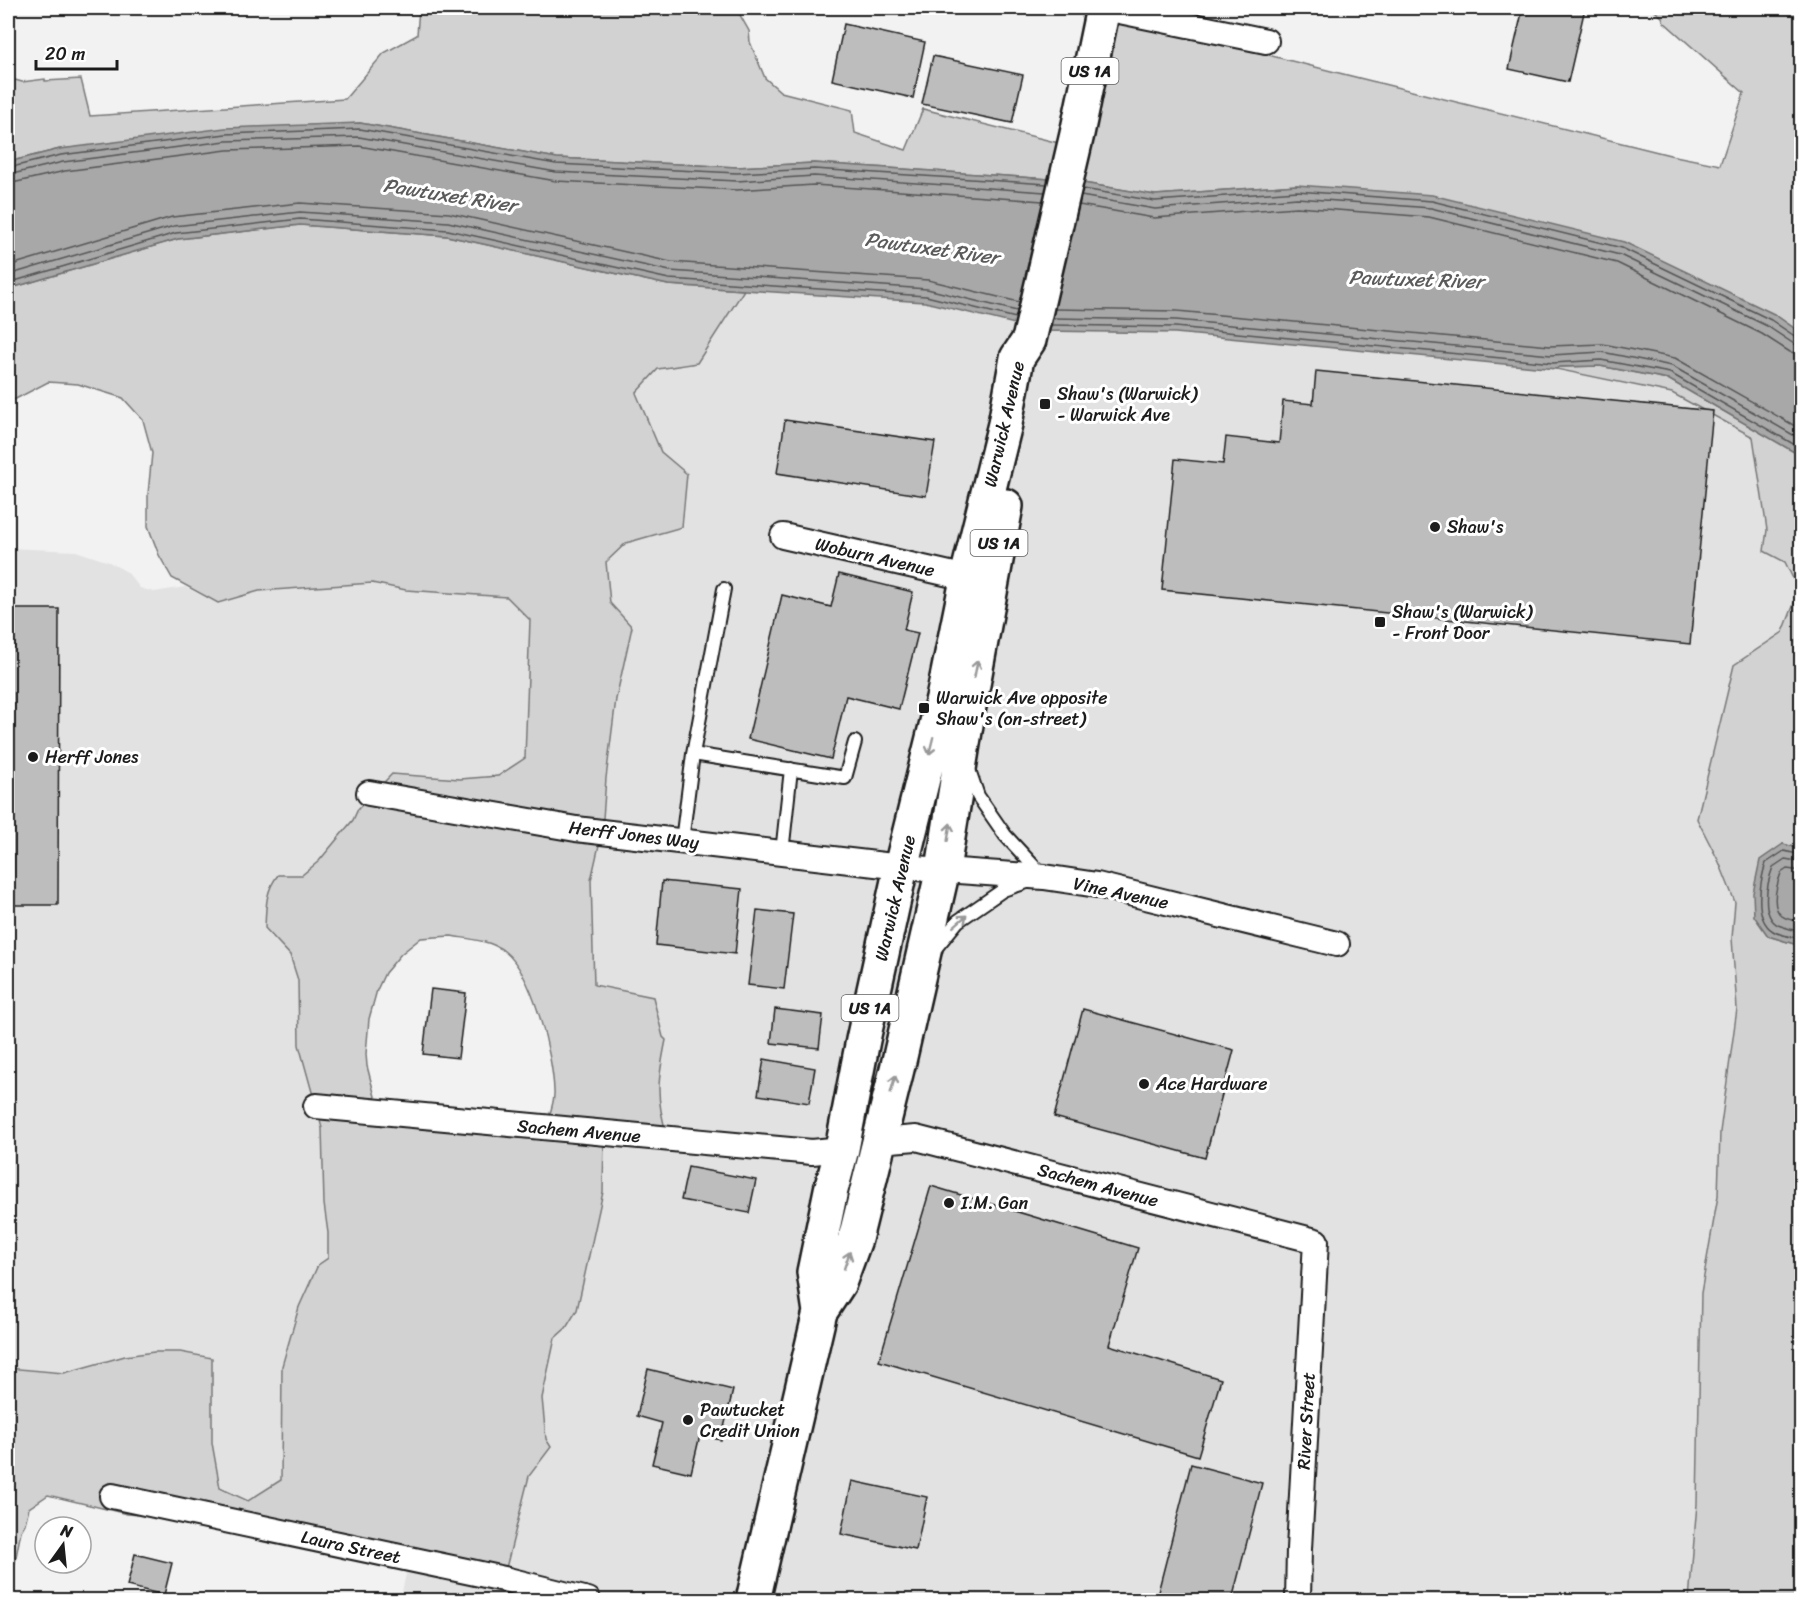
<svg xmlns="http://www.w3.org/2000/svg" width="1809" height="1608" font-family="Sriracha,sans-serif">
  <style>
    .built { fill: #e2e2e2 }
    .green { fill: #d2d2d2; stroke: #777; stroke-width: 1.5; fill-rule: evenodd }
    .water { fill: #a8a8a8; stroke: #707070; stroke-width: 1.5 }
    .lines { fill: none; stroke-linecap: round; stroke-linejoin: round }
    .shore { stroke: #545454; stroke-width: 1.5 }
    .building { fill: #bdbdbd; stroke: #1c1c1c; stroke-width: 1.5 }
    .service-casing { stroke: #1c1c1c; stroke-width: 16 }
    .minor-casing { stroke: #1c1c1c; stroke-width: 28 }
    .primary-casing { stroke: #1c1c1c; stroke-width: 38 }
    .service { stroke: #fff; stroke-width: 12 }
    .minor { stroke: #fff; stroke-width: 24 }
    .primary { stroke: #fff; stroke-width: 33 }
    .oneway { stroke: #999 }
    .poi-dot { fill: #1c1c1c; stroke: #fff; stroke-width: 2 }
    .labels { text-anchor: middle; stroke-width: 6; stroke-linejoin: round; paint-order: stroke }
    .shield { fill: #fff; stroke: #606060; stroke-width: 1.5 }
    .shield-label { font-size: 16px; font-weight: bold; fill: #1c1c1c }
    .poi-label { font-size: 18px; fill: #1c1c1c; stroke: #fff; text-anchor: start }
    .street-label { font-size: 18px; fill: #1c1c1c; stroke: #fff }
    .water-label { font-size: 20px; font-style: italic; fill: #5b5b5b; stroke: #fff }
  </style>
  <rect width="100%" height="100%" fill="#f2f2f2"/>
  <filter id="ink" filterUnits="userSpaceOnUse"><feTurbulence type="fractalNoise" baseFrequency=".0167" numOctaves="2"/><feDisplacementMap in="SourceGraphic" scale="12" xChannelSelector="R" yChannelSelector="G"/><feConvolveMatrix kernelMatrix="1 2 1 2 8 2 1 2 1" color-interpolation-filters="sRGB"/></filter>
  <g filter="url(#ink)">
    <!-- built -->
    <path class="built" d="M 744,290 L 925,302 L 1043,331 L 1175,333 L 1556,369 L 1672,393 L 1753,437 L 1767,530 L 1764,551 L 1785,562 L 1799,591 L 1783,632 L 1734,665 L 1719,862 L 1735,902 L 1732,938 L 1737,1009 L 1720,1132 L 1718,1196 L 1701,1293 L 1697,1504 L 1689,1600 L 400,1600 L 407,1570 L 501,1588 L 529,1476 L 551,1448 L 546,1439 L 542,1398 L 555,1338 L 566,1328 L 577,1310 L 603,1192 L 604,1135 L 667,1135 L 660,1110 L 658,1078 L 666,1040 L 594,986 L 591,880 L 602,832 L 606,778 L 616,699 L 632,627 L 610,603 L 606,562 L 626,543 L 682,527 L 687,474 L 661,452 L 636,393 L 658,369 L 697,363 Z
      M 8,548 L 76,551 L 109,562 L 127,572 L 140,588 L 154,592 L 185,587 L 218,603 L 259,591 L 372,583 L 406,590 L 508,597 L 530,620 L 525,758 L 498,776 L 460,779 L 358,809 L 353,820 L 319,861 L 302,875 L 278,875 L 265,928 L 290,955 L 298,980 L 299,1045 L 322,1128 L 324,1204 L 328,1233 L 328,1258 L 318,1265 L 299,1307 L 282,1366 L 281,1480 L 248,1501 L 220,1488 L 212,1443 L 211,1358 L 154,1352 L 125,1356 L 64,1373 L 8,1368 Z"/>
    <!-- green -->
    <path class="green" d="M 419,8 L 736,8 L 749,31 L 750,42 L 765,78 L 781,92 L 852,110 L 855,133 L 906,150 L 923,109 L 1071,146 L 1107,14 L 1335,72 L 1670,155 L 1720,165 L 1744,93 L 1664,22 L 1662,17 L 1651,8 L 1801,8 L 1801,333 L 1769,312 L 1680,280 L 1297,185 L 1155,195 L 1065,180 L 814,163 L 737,167 L 557,158 L 360,123 L 60,149 L 8,162 L 8,78 L 22,82 L 45,79 L 45,81 L 81,79 L 90,116 L 345,99 L 384,53 L 417,35 Z
      M 300,225 L 447,236 L 668,285 L 744,290 L 697,363 L 658,369 L 636,393 L 661,452 L 687,474 L 682,527 L 626,543 L 606,562 L 610,603 L 632,627 L 616,699 L 606,778 L 602,832 L 591,880 L 594,985 L 653,997 L 663,1037 L 666,1040 C 658,1079 655,1096 667,1135 L 604,1135 L 603,1192 L 577,1310 L 566,1328 L 555,1338 L 542,1398 L 546,1439 L 551,1447 L 529,1476 L 501,1588 L 143,1515 L 127,1514 L 48,1495 L 29,1508 L 25,1524 L 21,1531 L 8,1598 L 8,1368 L 64,1373 L 125,1356 L 154,1352 L 180,1352 L 212,1358 L 212,1443 L 220,1488 L 248,1501 L 281,1480 L 282,1366 L 299,1307 L 318,1265 L 328,1258 L 328,1233 L 324,1204 L 322,1128 L 299,1045 L 298,980 L 290,955 L 265,928 C 266,908 265,891 278,875 L 302,875 L 319,861 L 353,820 L 358,809 L 392,774 L 460,779 L 498,776 L 525,758 L 530,620 L 507,597 L 406,590 L 372,583 L 259,591 L 218,603 L 172,578 L 159,555 L 148,526 L 148,494 L 152,453 L 143,420 L 123,398 L 78,384 L 48,382 L 8,403 L 8,289 L 178,239 ZM 451,936 C 468,939 490,940 504,951 C 533,973 553,1056 554,1091 C 555,1101 550,1113 547,1123 L 378,1108 L 367,1066 L 366,1054 L 369,1019 L 377,990 L 385,973 L 401,954 L 421,938 Z
      M 1600,366 L 1668,379 L 1801,456 L 1801,849 L 1783,844 L 1768,936 L 1801,946 L 1801,1600 L 1689,1600 L 1697,1504 L 1701,1293 L 1718,1196 L 1720,1132 L 1737,1009 L 1732,938 L 1735,902 L 1719,862 L 1697,819 L 1734,665 L 1783,632 L 1799,591 L 1785,562 L 1764,551 L 1767,530 L 1753,437 L 1672,393 L 1556,369 L 1559,367 Z"/>
    <!-- water -->
    <path class="water" d="M 360,123 L 557,158 L 737,167 L 814,163 L 1065,180 L 1155,195 L 1297,185 L 1432,195 L 1624,242 L 1774,314 L 1801,333 L 1801,456 L 1668,379 L 1600,366 L 1559,367 L 1556,369 L 1175,333 L 1043,331 L 925,302 L 668,285 L 447,236 L 300,225 L 178,239 L 8,289 L 8,162 L 60,149 L 225,128 Z
      M 1783,844 L 1801,849 L 1801,946 L 1768,936 L 1754,916 L 1753,893 L 1760,860 Z"/>
    <g class="lines">
      <!-- shore -->
      <path class="shore" d="M 8,168 L 61,155 L 226,134 L 360,129 L 556,164 L 737,173 L 814,169 L 1047,184
        M 8,175 L 63,162 L 226,141 L 359,137 L 556,172 L 737,181 L 814,176 L 1045,192
        M 8,184 L 65,171 L 227,150 L 359,146 L 556,181 L 737,190 L 814,185 L 1043,201
        M 1083,189 L 1155,201 L 1297,191 L 1432,201 L 1622,248 L 1771,320 L 1796,337 L 1802,338
        M 1081,196 L 1155,209 L 1297,198 L 1431,208 L 1620,255 L 1767,326 L 1794,344 L 1802,345
        M 1079,205 L 1154,218 L 1297,207 L 1429,217 L 1617,263 L 1762,334 L 1790,352 L 1802,354
        M 8,266 L 172,217 L 300,203 L 449,213 L 671,262 L 928,280 L 1019,302
        M 8,275 L 174,226 L 300,212 L 448,222 L 670,271 L 927,289 L 1017,311
        M 8,283 L 176,233 L 300,219 L 448,230 L 669,279 L 926,296 L 1016,318
        M 1055,309 L 1177,311 L 1550,346 L 1603,344 L 1675,358 L 1802,430
        M 1053,318 L 1176,320 L 1551,355 L 1602,352 L 1672,366 L 1802,440
        M 1051,325 L 1175,327 L 1553,363 L 1601,360 L 1670,373 L 1802,449
        M 1802,855 L 1784,851 L 1766,863 C 1760,881 1753,919 1773,931 C 1781,936 1793,937 1802,939
        M 1802,862 L 1785,859 L 1773,867 C 1767,883 1760,915 1778,925 C 1785,928 1794,930 1802,932
        M 1802,871 L 1787,869 L 1781,873 C 1777,884 1770,907 1782,916 C 1787,920 1796,921 1802,922"/>
    </g>
    <!-- building -->
    <path class="building" d="M 1523,8 L 1585,8 L 1568,82 L 1509,69 Z
      M 844,24 L 925,42 L 913,98 L 832,80 Z
      M 933,56 L 1023,75 L 1012,123 L 922,104 Z
      M 1316,371 L 1713,411 L 1690,644 L 1162,590 L 1175,459 L 1223,464 L 1226,437 L 1279,443 L 1283,401 L 1313,404 Z
      M 785,420 L 935,442 L 926,496 L 777,473 Z
      M 839,574 L 913,592 L 904,630 L 918,633 L 899,709 L 846,696 L 831,759 L 748,739 L 782,595 L 831,607 Z
      M 8,609 L 59,609 L 58,905 L 8,905 Z
      M 662,881 L 742,889 L 735,954 L 656,945 Z
      M 757,910 L 793,914 L 784,989 L 748,985 Z
      M 431,989 L 466,993 L 458,1058 L 423,1054 Z
      M 775,1009 L 823,1015 L 819,1048 L 771,1043 Z
      M 1083,1009 L 1234,1050 L 1205,1158 L 1054,1117 Z
      M 764,1059 L 815,1068 L 809,1103 L 758,1095 Z
      M 688,1167 L 756,1180 L 749,1213 L 681,1200 Z
      M 931,1186 L 1138,1248 L 1109,1345 L 1221,1379 L 1198,1456 L 879,1361 Z
      M 648,1369 L 733,1390 L 721,1440 L 700,1435 L 691,1473 L 652,1464 L 662,1423 L 637,1416 Z
      M 1191,1464 L 1262,1483 L 1232,1600 L 1156,1600 Z
      M 852,1481 L 927,1497 L 916,1550 L 841,1534 Z
      M 135,1554 L 172,1563 L 164,1595 L 127,1586 Z"/>
    <g class="lines">
      <defs>
        <path id="service" d="M 724,589 L 693,754 L 845,778 L 855,742
          M 968,767 L 978,796 L 1005,835 L 1042,875
          M 682,841 L 693,754
          M 782,853 L 791,769
          M 934,950 L 958,921 L 1003,890 L 1027,882"/>
        <path id="minor" d="M 1105,8 L 1266,41
          M 783,536 L 967,578
          M 369,793 L 576,829 L 901,867 L 1044,877 L 1097,885 L 1337,944
          M 316,1106 L 812,1152 L 842,1149
          M 878,1141 L 916,1138 L 1316,1241 L 1299,1549 L 1298,1600
          M 112,1496 L 504,1579 L 588,1600"/>
        <path id="primary" d="M 820,1312 L 814,1272 L 831,1190 L 842,1149 L 863,1040 L 901,867 L 943,698 L 970,565 L 1005,424 L 1017,358 L 1029,340 L 1077,134 L 1103,8
          M 753,1600 L 820,1312 L 839,1283 L 855,1239 L 899,1061 L 943,869 L 969,706 L 1006,506"/>
      </defs>
      <!-- service casing -->
      <use href="#service" class="service-casing"/>
      <!-- minor casing -->
      <use href="#minor" class="minor-casing"/>
      <!-- primary casing -->
      <use href="#primary" class="primary-casing"/>
      <!-- service -->
      <use href="#service" class="service"/>
      <!-- minor -->
      <use href="#minor" class="minor"/>
      <!-- primary -->
      <use href="#primary" class="primary"/>
    </g>
    <!-- one-way arrows -->
    <defs><path id="oneway-shaft" d="M-6 0H5M1.5-3L5.5 0L1.5 3" fill="none" stroke-width="1.6" stroke-linecap="round" stroke-linejoin="round" transform="scale(1.5)"/></defs>
    <g class="oneway">
      <use href="#oneway-shaft" transform="translate(976 669) rotate(-79)"/>
      <use href="#oneway-shaft" transform="translate(931 746) rotate(104)"/>
      <use href="#oneway-shaft" transform="translate(949 832) rotate(-81)"/>
      <use href="#oneway-shaft" transform="translate(960 921) rotate(-41)"/>
      <use href="#oneway-shaft" transform="translate(893 1084) rotate(-75)"/>
      <use href="#oneway-shaft" transform="translate(847 1260) rotate(-71)"/>
    </g>
  </g>
  <!-- markers -->
  <g class="poi-dot">
    <rect x="1039" y="398" width="12" height="12" rx="3"/>
    <circle cx="1435" cy="527" r="6"/>
    <rect x="1374" y="616" width="12" height="12" rx="3"/>
    <rect x="918" y="702" width="12" height="12" rx="3"/>
    <circle cx="33" cy="757" r="6"/>
    <circle cx="1144" cy="1084" r="6"/>
    <circle cx="949" cy="1203" r="6"/>
    <circle cx="688" cy="1420" r="6"/>
  </g>
  <g class="labels">
    <!-- shield labels -->
    <g class="shield">
      <rect x="1061.5" y="58" width="57" height="26" rx="4.5"/>
      <rect x="970.5" y="530" width="57" height="26" rx="4.5"/>
      <rect x="841.5" y="995" width="57" height="26" rx="4.5"/>
    </g>
    <g class="shield-label">
      <text x="1090" y="77">US 1A</text>
      <text x="999" y="549">US 1A</text>
      <text x="870" y="1014">US 1A</text>
    </g>
    <!-- poi labels -->
    <g class="poi-label">
      <text x="1057" y="400">Shaw's (Warwick)<tspan x="1057" dy="21">- Warwick Ave</tspan></text>
      <text x="1447" y="533">Shaw's</text>
      <text x="1392" y="618">Shaw's (Warwick)<tspan x="1392" dy="21">- Front Door</tspan></text>
      <text x="936" y="704">Warwick Ave opposite<tspan x="936" dy="21">Shaw's (on-street)</tspan></text>
      <text x="45" y="763">Herff Jones</text>
      <text x="1156" y="1090">Ace Hardware</text>
      <text x="961" y="1209">I.M. Gan</text>
      <text x="700" y="1416">Pawtucket<tspan x="700" dy="21">Credit Union</tspan></text>
    </g>
    <!-- street labels -->
    <g class="street-label">
      <text transform="translate(1004 424) rotate(-77)" y="6">Warwick Avenue</text>
      <text transform="translate(875 557) rotate(13)" y="6">Woburn Avenue</text>
      <text transform="translate(634 835) rotate(7)" y="6">Herff Jones Way</text>
      <text transform="translate(1121 893) rotate(12)" y="6">Vine Avenue</text>
      <text transform="translate(895 898) rotate(-77)" y="6">Warwick Avenue</text>
      <text transform="translate(579 1131) rotate(5)" y="6">Sachem Avenue</text>
      <text transform="translate(1098 1185) rotate(15)" y="6">Sachem Avenue</text>
      <text transform="translate(1306 1421) rotate(-87)" y="6">River Street</text>
      <text transform="translate(351 1547) rotate(12)" y="6">Laura Street</text>
    </g>
    <!-- water labels -->
    <g class="water-label">
      <text transform="translate(450 195) rotate(9)" y="7">Pawtuxet River</text>
      <text transform="translate(932 248) rotate(8)" y="7">Pawtuxet River</text>
      <text transform="translate(1416 279) rotate(2)" y="7">Pawtuxet River</text>
    </g>
  </g>
  <!-- margin -->
  <rect width="1809" height="1608" fill="none" stroke="#fff" stroke-width="30"/>
  <rect x="15" y="15" width="1779" height="1578" fill="none" stroke="#1c1c1c" stroke-width="2" filter="url(#ink)"/>
  <!-- north arrow -->
  <g transform="translate(63 1545) rotate(15)"><circle r="28" fill="#ffffff" stroke="#a4a4a4" stroke-width="1.5"/>
  <path d="M0-4.5L10 22L0 15L-10 22Z" fill="#1c1c1c"/>
  <text y="-9" font-size="16" font-weight="bold" text-anchor="middle" fill="#1c1c1c">N</text>
  </g>
  <!-- scale -->
  <path d="M36 60v9h81v-9" fill="none" stroke="#1c1c1c" stroke-width="3"/>
  <text x="45" y="60" font-size="18" fill="#1c1c1c" stroke="#ffffff" stroke-width="4.5" paint-order="stroke">20 m</text>
</svg>
